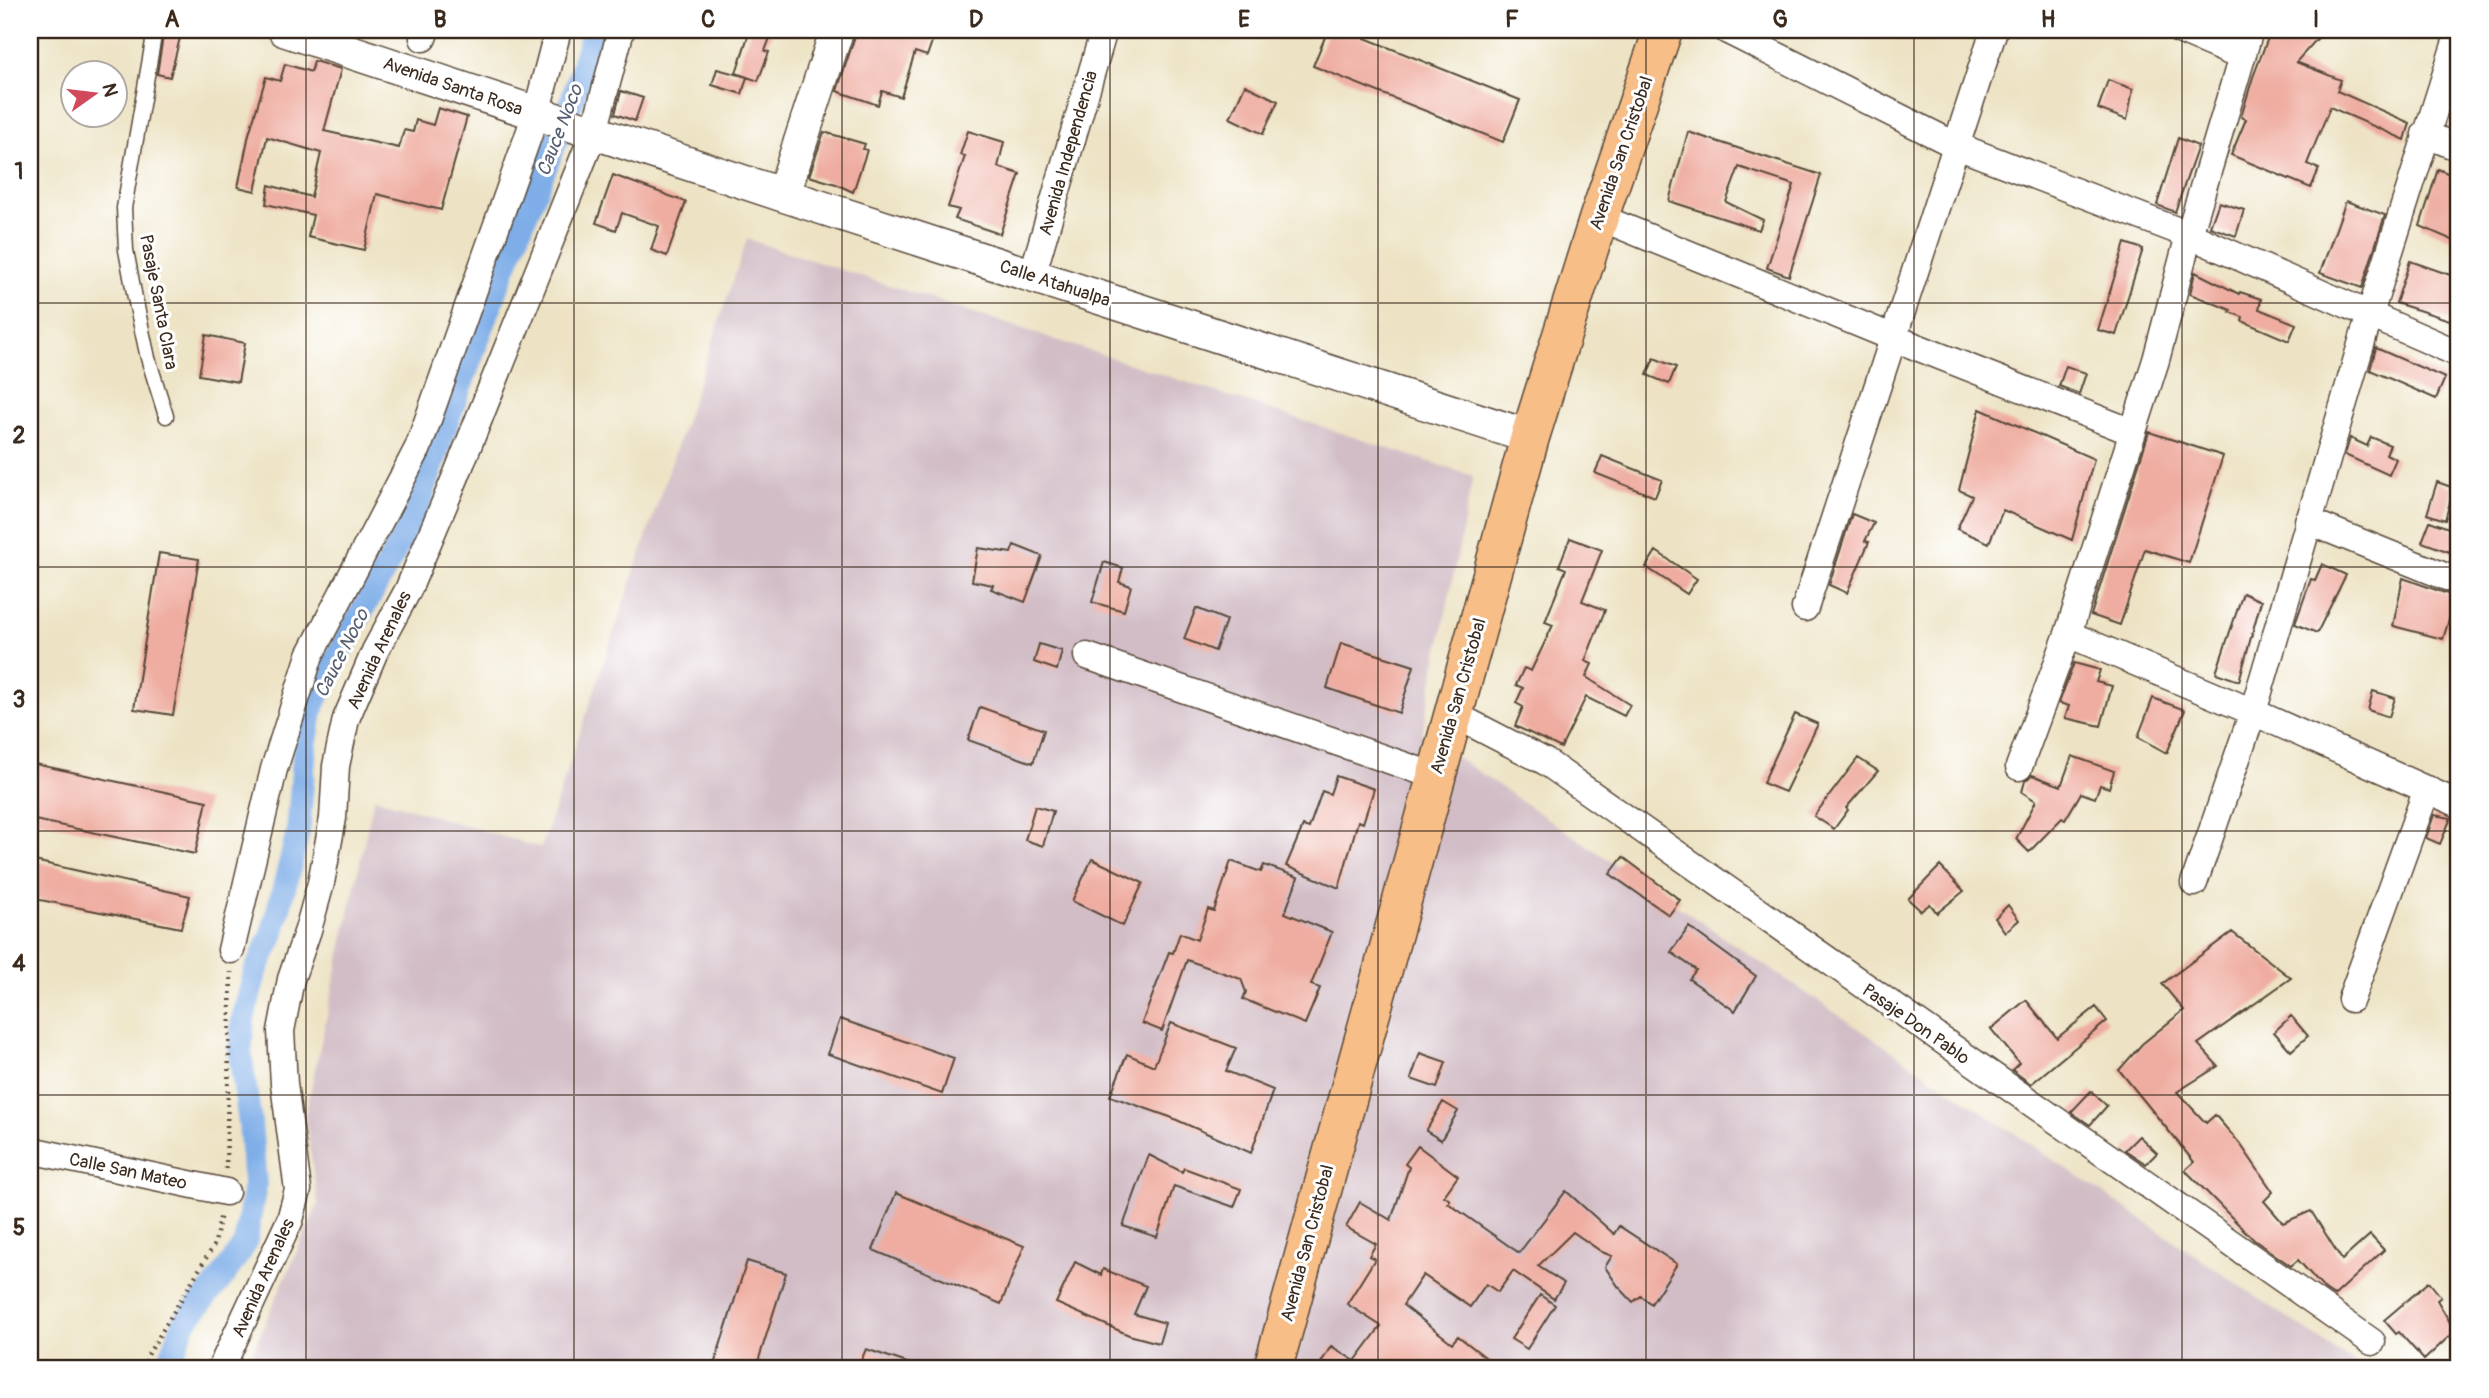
<svg xmlns="http://www.w3.org/2000/svg" width="2489" height="1398" font-family="Pangolin,sans-serif">
  <style>
    .industrial { fill: #d2bdc6 }
    .lines { fill: none; stroke-linecap: round; stroke-linejoin: round }
    .canal { stroke: #7eade8; stroke-width: 24 }
    .building { fill: #efada1 }
    .service-casing { stroke: #564637; stroke-width: 17 }
    .minor-casing { stroke: #564637; stroke-width: 29 }
    .tertiary-casing { stroke: #564637; stroke-width: 36 }
    .trunk-casing { stroke: #564637; stroke-width: 41 }
    .path { stroke: #564637; stroke-width: 4.5; stroke-dasharray: 2 5; stroke-linecap: butt }
    .service { stroke: #fff; stroke-width: 14 }
    .minor { stroke: #fff; stroke-width: 26 }
    .tertiary { stroke: #fff; stroke-width: 33 }
    .trunk { stroke: #f7be88; stroke-width: 38 }
    .grid { fill: none; stroke: #3b2a1e; stroke-width: 2; stroke-opacity: 0.55 }
    .labels { text-anchor: middle; stroke-width: 6; stroke-linejoin: round; paint-order: stroke }
    .street-label { font-size: 18px; fill: #3b2a1e; stroke: #fff }
    .water-label { font-size: 19px; font-style: italic; fill: #565e6f; stroke: #fff }
    .neatline { fill: none; stroke: #3b2a1e; stroke-width: 2.5 }
    .grid-label { font-size: 23px; text-anchor: middle; font-weight: bold; fill: #3b2a1e }
  </style>
  <rect width="100%" height="100%" fill="#fff"/>
  <filter id="ink" filterUnits="userSpaceOnUse"><feTurbulence type="fractalNoise" baseFrequency=".0143" numOctaves="2"/><feDisplacementMap in="SourceGraphic" scale="14" xChannelSelector="R" yChannelSelector="G"/><feConvolveMatrix kernelMatrix="1 2 1 2 8 2 1 2 1" color-interpolation-filters="sRGB"/></filter>
  <filter id="wash" filterUnits="userSpaceOnUse"><feTurbulence type="fractalNoise" baseFrequency=".00686" numOctaves="4" result="noise"/><feDisplacementMap in="SourceGraphic" scale="28" xChannelSelector="R" yChannelSelector="G"/><feGaussianBlur stdDeviation="1.57" result="paint"/><feColorMatrix in="noise" values="0 0 0 0 0 0 0 0 0 0 0 0 0 0 0 0 0 1.4 0 .05"/><feComposite in="paint" operator="in"/></filter>
  <g filter="url(#wash)">
    <rect width="100%" height="100%" fill="#ede3c4"/>
    <!-- industrial -->
    <path class="industrial" d="M 747,239 L 1473,476 L 1422,734 L 2362,1368 L 245,1368 L 318,1204 L 305,1116 L 374,798 L 541,848 Z"/>
    <g class="lines">
      <!-- canal -->
      <path class="canal" d="M 167,1368 L 184,1323 L 221,1279 L 245,1244 L 255,1185 L 250,1123 L 240,1052 L 243,1019 L 255,973 L 272,935 L 298,833 L 305,746 L 311,712 L 325,678 L 417,511 L 449,416 L 504,269 L 572,101 L 594,30"/>
    </g>
    <g id="blocks">
      <!-- building -->
      <path class="building" d="M 164,30 L 182,30 L 170,77 L 157,74 Z
        M 750,30 L 773,30 L 765,51 L 769,52 L 758,81 L 736,73 Z
        M 857,30 L 936,30 L 927,56 L 915,52 L 901,97 L 882,91 L 878,105 L 837,91 Z
        M 1328,30 L 1345,30 L 1520,100 L 1503,142 L 1313,66 Z
        M 2271,30 L 2325,30 L 2296,62 L 2341,80 L 2337,91 L 2410,123 L 2405,140 L 2330,107 L 2307,164 L 2319,169 L 2311,188 L 2231,155 L 2246,119 L 2241,117 L 2253,77 Z
        M 314,61 L 341,69 L 324,131 L 399,148 L 404,130 L 413,132 L 416,120 L 433,125 L 438,108 L 467,117 L 441,210 L 377,194 L 364,250 L 308,237 L 313,215 L 266,204 L 269,185 L 311,197 L 321,153 L 267,137 L 255,191 L 238,187 L 249,134 L 266,77 L 280,81 L 285,64 L 311,72 Z
        M 717,69 L 747,77 L 742,94 L 712,85 Z
        M 2108,80 L 2133,89 L 2127,120 L 2098,109 Z
        M 1245,85 L 1278,101 L 1263,134 L 1230,118 Z
        M 621,91 L 643,98 L 635,121 L 615,114 Z
        M 968,131 L 1004,142 L 998,167 L 1020,174 L 1000,234 L 955,219 L 959,210 L 948,207 L 965,156 L 960,155 Z
        M 824,132 L 865,144 L 863,149 L 867,150 L 853,192 L 836,184 L 809,176 Z
        M 1688,132 L 1821,175 L 1789,276 L 1767,268 L 1794,185 L 1739,167 L 1726,202 L 1763,220 L 1759,230 L 1669,201 Z
        M 2178,138 L 2198,146 L 2175,212 L 2157,205 Z
        M 2438,169 L 2459,178 L 2459,243 L 2420,226 Z
        M 613,175 L 686,202 L 667,256 L 651,250 L 659,226 L 622,213 L 616,230 L 596,223 Z
        M 2346,201 L 2385,215 L 2362,288 L 2320,273 Z
        M 2219,202 L 2244,210 L 2236,236 L 2210,227 Z
        M 2125,243 L 2143,249 L 2116,335 L 2098,330 Z
        M 2410,261 L 2459,278 L 2459,323 L 2396,303 Z
        M 2195,272 L 2239,294 L 2240,292 L 2261,299 L 2259,309 L 2296,324 L 2289,341 L 2242,321 L 2243,317 L 2230,312 L 2231,310 L 2190,294 Z
        M 206,335 L 245,343 L 238,382 L 199,375 Z
        M 2376,348 L 2445,378 L 2436,399 L 2370,370 Z
        M 1654,358 L 1676,367 L 1669,384 L 1647,375 Z
        M 2066,366 L 2086,373 L 2079,394 L 2059,386 Z
        M 1980,409 L 2094,459 L 2072,540 L 2003,510 L 1989,543 L 1957,529 L 1972,496 L 1959,490 Z
        M 2149,432 L 2223,456 L 2189,563 L 2145,549 L 2120,625 L 2091,615 Z
        M 2371,437 L 2390,445 L 2386,454 L 2396,459 L 2389,475 L 2345,455 L 2350,438 L 2367,446 Z
        M 1602,456 L 1662,480 L 1655,497 L 1595,473 Z
        M 2437,482 L 2454,488 L 2445,520 L 2427,514 Z
        M 1852,514 L 1874,523 L 1865,541 L 1869,542 L 1847,593 L 1829,585 Z
        M 2430,521 L 2459,532 L 2452,553 L 2422,542 Z
        M 1570,538 L 1602,550 L 1582,601 L 1605,610 L 1585,661 L 1592,664 L 1586,677 L 1630,705 L 1624,716 L 1586,697 L 1561,748 L 1515,726 L 1523,707 L 1516,703 L 1523,688 L 1516,685 L 1524,668 L 1531,671 L 1553,625 L 1545,622 L 1566,569 L 1559,566 Z
        M 1014,545 L 1042,556 L 1025,602 L 991,589 L 993,585 L 972,581 L 978,548 L 1011,553 Z
        M 1656,551 L 1697,579 L 1687,594 L 1646,567 Z
        M 159,553 L 199,559 L 173,715 L 134,709 Z
        M 1104,562 L 1123,568 L 1119,582 L 1131,586 L 1124,611 L 1092,602 Z
        M 2322,564 L 2346,575 L 2317,633 L 2295,624 L 2311,579 L 2315,580 Z
        M 2403,578 L 2456,597 L 2443,639 L 2393,626 Z
        M 2243,593 L 2261,601 L 2239,681 L 2216,673 Z
        M 1196,608 L 1226,620 L 1215,651 L 1184,639 Z
        M 1341,643 L 1414,666 L 1399,713 L 1327,688 Z
        M 1039,644 L 1062,651 L 1057,670 L 1034,662 Z
        M 2074,663 L 2100,670 L 2096,682 L 2112,686 L 2101,726 L 2065,718 L 2069,706 L 2059,703 Z
        M 2373,691 L 2395,698 L 2389,717 L 2368,710 Z
        M 2153,698 L 2185,710 L 2167,753 L 2138,737 Z
        M 980,707 L 1044,730 L 1033,763 L 968,740 Z
        M 1795,714 L 1818,724 L 1785,792 L 1763,783 Z
        M 2072,756 L 2114,771 L 2109,788 L 2100,785 L 2095,798 L 2081,793 L 2065,820 L 2062,818 L 2029,852 L 2016,839 L 2036,801 L 2022,792 L 2025,781 L 2032,775 L 2061,786 Z
        M 1858,758 L 1878,771 L 1846,808 L 1848,810 L 1834,829 L 1814,816 Z
        M 30,763 L 207,801 L 195,854 L 30,819 Z
        M 1336,776 L 1374,789 L 1363,823 L 1358,821 L 1339,888 L 1286,866 L 1303,826 L 1309,828 L 1322,791 L 1330,794 Z
        M 1035,806 L 1053,811 L 1043,846 L 1025,840 Z
        M 2434,815 L 2451,818 L 2440,844 L 2426,838 Z
        M 1623,857 L 1680,900 L 1669,915 L 1610,874 Z
        M 1092,859 L 1143,883 L 1123,926 L 1072,901 Z
        M 30,860 L 190,896 L 181,928 L 30,898 Z
        M 1231,861 L 1261,872 L 1264,865 L 1298,877 L 1285,913 L 1332,932 L 1311,985 L 1320,988 L 1305,1024 L 1243,999 L 1246,992 L 1241,979 L 1187,960 L 1162,1031 L 1142,1023 L 1169,952 L 1173,953 L 1180,933 L 1197,940 L 1208,909 L 1214,911 Z
        M 1940,866 L 1964,891 L 1937,913 L 1930,904 L 1921,911 L 1908,899 Z
        M 2008,905 L 2019,920 L 2005,932 L 1995,918 Z
        M 1689,927 L 1756,976 L 1735,1011 L 1689,979 L 1696,970 L 1671,952 Z
        M 2232,932 L 2291,978 L 2198,1044 L 2218,1066 L 2177,1092 L 2206,1123 L 2215,1115 L 2241,1145 L 2273,1192 L 2264,1201 L 2283,1223 L 2311,1211 L 2342,1260 L 2370,1235 L 2384,1250 L 2334,1296 L 2325,1290 L 2298,1260 L 2291,1266 L 2254,1240 L 2185,1170 L 2194,1162 L 2119,1070 L 2142,1044 L 2184,1010 L 2162,984 Z
        M 2026,1000 L 2057,1038 L 2096,1007 L 2107,1021 L 2031,1084 L 2012,1070 L 2019,1063 L 1991,1029 Z
        M 2291,1016 L 2308,1036 L 2291,1051 L 2274,1032 Z
        M 840,1019 L 954,1058 L 942,1094 L 828,1054 Z
        M 1171,1023 L 1236,1048 L 1226,1071 L 1273,1090 L 1251,1153 L 1170,1117 L 1110,1096 L 1127,1054 L 1154,1066 Z
        M 1420,1053 L 1446,1062 L 1437,1088 L 1411,1079 Z
        M 2091,1091 L 2107,1106 L 2090,1125 L 2071,1112 Z
        M 1443,1102 L 1458,1111 L 1441,1140 L 1426,1131 Z
        M 2139,1136 L 2157,1153 L 2146,1164 L 2125,1150 Z
        M 1418,1146 L 1458,1176 L 1444,1196 L 1450,1200 L 1448,1203 L 1519,1253 L 1566,1191 L 1614,1234 L 1619,1226 L 1677,1264 L 1651,1304 L 1641,1296 L 1633,1302 L 1618,1286 L 1605,1267 L 1612,1256 L 1602,1252 L 1573,1232 L 1538,1266 L 1564,1283 L 1554,1299 L 1513,1271 L 1498,1292 L 1486,1284 L 1470,1307 L 1423,1275 L 1403,1305 L 1452,1343 L 1458,1336 L 1499,1368 L 1318,1368 L 1331,1346 L 1355,1361 L 1381,1326 L 1347,1304 L 1375,1259 L 1369,1256 L 1376,1244 L 1346,1227 L 1360,1202 L 1391,1220 L 1409,1167 L 1405,1164 Z
        M 1149,1155 L 1182,1172 L 1184,1168 L 1241,1189 L 1234,1207 L 1174,1186 L 1157,1237 L 1123,1226 Z
        M 896,1193 L 1024,1246 L 1001,1304 L 873,1250 Z
        M 747,1261 L 786,1273 L 756,1368 L 713,1368 Z
        M 1075,1262 L 1101,1275 L 1103,1269 L 1146,1286 L 1134,1314 L 1165,1323 L 1159,1343 L 1129,1335 L 1056,1303 Z
        M 2429,1282 L 2441,1297 L 2437,1300 L 2455,1331 L 2424,1360 L 2399,1332 L 2396,1334 L 2384,1320 Z
        M 1540,1295 L 1555,1305 L 1527,1349 L 1511,1339 Z
        M 866,1349 L 913,1365 L 913,1368 L 858,1368 Z"/>
    </g>
  </g>
  <g filter="url(#ink)">
    <use href="#blocks" fill-opacity="0" stroke="#564637" stroke-width="2"/>
    <g class="lines">
      <defs>
        <path id="service" d="M 155,30 L 124,208 L 126,250 L 135,298 L 148,358 L 166,416"/>
        <path id="minor" d="M 1726,30 L 1957,146 L 2189,235 L 2459,354
          M 2179,30 L 2242,57
          M 2250,30 L 2189,235 L 2156,360 L 2068,634 L 2253,712 L 2459,804
          M 423,38 L 426,30
          M 2425,134 L 2459,148
          M 1599,217 L 1894,338 L 2132,432
          M 1032,276 L 1104,30
          M 2308,521 L 2459,582
          M 1805,608 L 1994,30
          M 1087,656 L 1435,776
          M 1455,715 L 1546,762 L 2372,1342
          M 2019,767 L 2068,634
          M 2194,883 L 2253,712 L 2370,314 L 2459,32
          M 231,950 L 274,769 L 310,655 L 418,448 L 536,114 L 558,30
          M 2351,999 L 2427,789
          M 30,1150 L 226,1192
          M 221,1368 L 290,1220 L 298,1190 L 284,1084 L 281,1031 L 291,979 L 308,930 L 321,883 L 333,818 L 336,766 L 346,719 L 375,651 L 408,590 L 456,476 L 594,132 L 621,30"/>
        <path id="tertiary" d="M 285,30 L 783,195 L 1530,437
          M 783,195 L 837,30"/>
        <path id="trunk" d="M 1273,1368 L 1530,437 L 1599,217 L 1663,30"/>
      </defs>
      <!-- service casing -->
      <use href="#service" class="service-casing"/>
      <!-- minor casing -->
      <use href="#minor" class="minor-casing"/>
      <!-- tertiary casing -->
      <use href="#tertiary" class="tertiary-casing"/>
      <!-- trunk casing -->
      <use href="#trunk" class="trunk-casing"/>
      <!-- path -->
      <path class="path" d="M 226,1169 L 231,972
        M 144,1368 L 149,1353 L 215,1243 L 221,1213"/>
      <!-- service -->
      <use href="#service" class="service"/>
      <!-- minor -->
      <use href="#minor" class="minor"/>
      <!-- tertiary -->
      <use href="#tertiary" class="tertiary"/>
      <!-- trunk -->
      <use href="#trunk" class="trunk"/>
    </g>
  </g>
  <!-- grid -->
  <path class="grid" d="M 306,30 L 306,1368M 574,30 L 574,1368M 842,30 L 842,1368M 1110,30 L 1110,1368M 1378,30 L 1378,1368M 1646,30 L 1646,1368M 1914,30 L 1914,1368M 2182,30 L 2182,1368M 30,303 L 2459,303M 30,567 L 2459,567M 30,831 L 2459,831M 30,1095 L 2459,1095"/>
  <g class="labels">
    <!-- street labels -->
    <g class="street-label">
      <text transform="translate(453 86) rotate(19)" y="6">Avenida Santa Rosa</text>
      <text transform="translate(1068 153) rotate(-74)" y="6">Avenida Independencia</text>
      <text transform="translate(1621 153) rotate(-71)" y="6">Avenida San Cristobal</text>
      <text transform="translate(1055 283) rotate(18)" y="6">Calle Atahualpa</text>
      <text transform="translate(159 302) rotate(79)" y="6">Pasaje Santa Clara</text>
      <text transform="translate(379 650) rotate(-65)" y="6">Avenida Arenales</text>
      <text transform="translate(1458 696) rotate(-74)" y="6">Avenida San Cristobal</text>
      <text transform="translate(1916 1024) rotate(35)" y="6">Pasaje Don Pablo</text>
      <text transform="translate(128 1171) rotate(12)" y="6">Calle San Mateo</text>
      <text transform="translate(1307 1243) rotate(-75)" y="6">Avenida San Cristobal</text>
      <text transform="translate(263 1278) rotate(-66)" y="6">Avenida Arenales</text>
    </g>
    <!-- water labels -->
    <g class="water-label">
      <text transform="translate(559 130) rotate(-69)" y="7">Cauce Noco</text>
      <text transform="translate(341 653) rotate(-63)" y="7">Cauce Noco</text>
    </g>
  </g>
  <!-- margin -->
  <rect width="2489" height="1398" fill="none" stroke="#fff" stroke-width="77"/>
  <!-- north arrow -->
  <g transform="translate(94 94) rotate(76)"><circle r="33" fill="#ffffff" stroke="#b1aaa5" stroke-width="2"/>
  <path d="M0-5L12 26L0 18L-12 26Z" fill="#d1495b"/>
  <text y="-10" font-size="19" font-weight="bold" text-anchor="middle" fill="#3b2a1e">N</text>
  </g>
  <rect x="38" y="38" width="2412" height="1322" class="neatline"/>
  <g class="grid-label">
    <text x="172" y="27">A</text>
    <text x="440" y="27">B</text>
    <text x="708" y="27">C</text>
    <text x="976" y="27">D</text>
    <text x="1244" y="27">E</text>
    <text x="1512" y="27">F</text>
    <text x="1780" y="27">G</text>
    <text x="2048" y="27">H</text>
    <text x="2316" y="27">I</text>
    <text x="19" y="179">1</text>
    <text x="19" y="443">2</text>
    <text x="19" y="707">3</text>
    <text x="19" y="971">4</text>
    <text x="19" y="1235">5</text>
  </g>
</svg>
